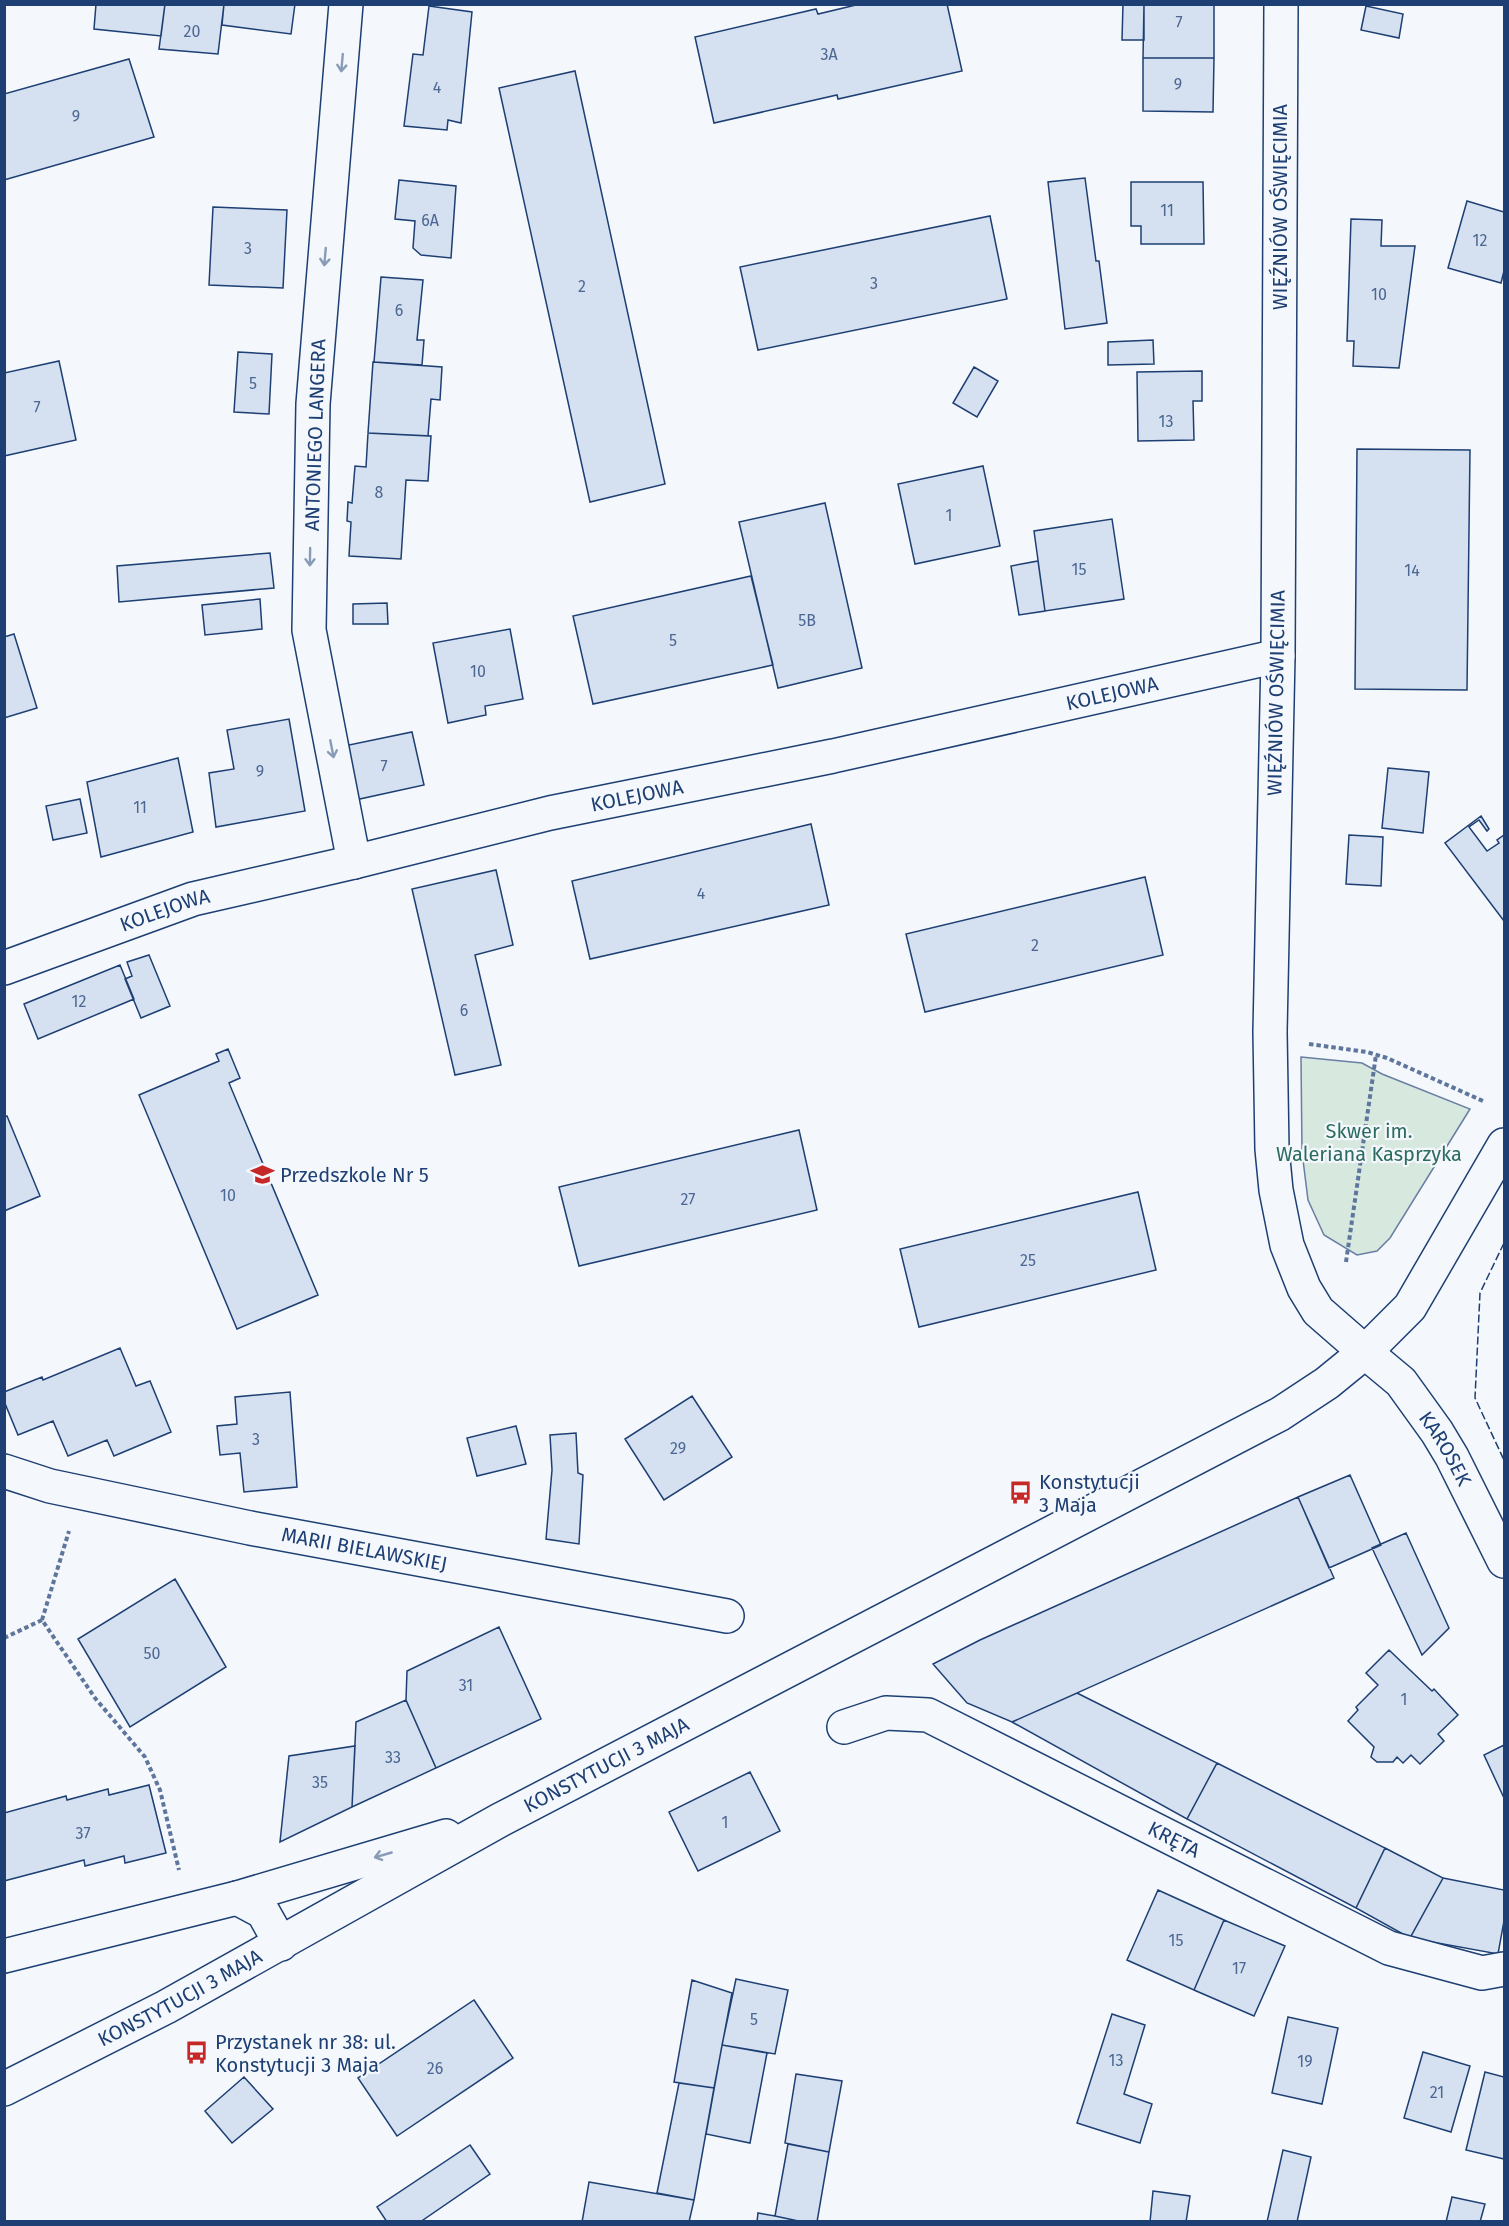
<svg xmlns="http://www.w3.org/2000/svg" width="1509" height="2226" font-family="'Fira Sans',sans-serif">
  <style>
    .green { fill: #d7e8df; stroke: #687fa3; stroke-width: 1.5 }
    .building { fill: #d5e0f0; stroke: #1d3f73; stroke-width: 1.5 }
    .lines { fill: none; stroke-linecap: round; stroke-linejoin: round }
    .minor-casing { stroke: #1d3f73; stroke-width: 36 }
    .tertiary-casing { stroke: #1d3f73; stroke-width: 36 }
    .secondary-casing { stroke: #1d3f73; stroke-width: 36 }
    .path { stroke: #5e769c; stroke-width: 4; stroke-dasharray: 4.5 3; stroke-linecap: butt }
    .minor { stroke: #f4f7fb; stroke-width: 33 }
    .tertiary { stroke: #f4f7fb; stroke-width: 33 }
    .secondary { stroke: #f4f7fb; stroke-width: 33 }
    .fence { stroke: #1d3f73; stroke-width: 1.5; stroke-dasharray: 8 3; stroke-linecap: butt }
    .oneway { stroke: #889bb7 }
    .labels { text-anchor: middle; stroke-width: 4.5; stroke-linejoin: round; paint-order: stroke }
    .number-label { font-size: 16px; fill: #4b6792 }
    .street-label { font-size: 20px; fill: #1d3f73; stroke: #f4f7fb }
    .park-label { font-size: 20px; fill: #2c6c60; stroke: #f4f7fb }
    .poi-label { font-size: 20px; fill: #1d3f73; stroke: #f4f7fb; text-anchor: start }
  </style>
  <rect width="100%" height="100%" fill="#f4f7fb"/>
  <!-- green -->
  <path class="green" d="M 1301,1057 L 1362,1063 L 1382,1074 L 1470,1109 L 1390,1238 L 1377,1251 L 1357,1255 L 1324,1235 L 1308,1200 L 1302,1152 Z"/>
  <!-- building -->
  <path class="building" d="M 96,4 L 165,4 L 161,36 L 94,29 Z
    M 165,4 L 224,4 L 218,54 L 159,49 Z
    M 224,4 L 295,4 L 291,34 L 222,25 Z
    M 860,4 L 947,4 L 962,71 L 838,99 L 837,95 L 714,123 L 695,37 L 816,9 L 818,14 Z
    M 1123,4 L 1144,4 L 1144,40 L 1122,40 Z
    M 1144,4 L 1214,4 L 1214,58 L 1143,58 Z
    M 429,6 L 472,12 L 461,123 L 448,120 L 447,130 L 404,126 L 413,54 L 423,55 Z
    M 1366,6 L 1403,14 L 1399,38 L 1361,30 Z
    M 1143,58 L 1214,58 L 1213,112 L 1143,111 Z
    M 129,59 L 154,137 L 4,180 L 4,94 Z
    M 575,71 L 665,484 L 590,502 L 499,88 Z
    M 1085,178 L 1096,261 L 1099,261 L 1107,323 L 1065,329 L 1048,182 Z
    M 399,180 L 456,186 L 451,258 L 421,255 L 413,248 L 415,221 L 395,219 Z
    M 1131,182 L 1203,182 L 1204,244 L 1141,244 L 1141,226 L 1131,226 Z
    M 1467,201 L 1504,212 L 1504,271 L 1501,283 L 1448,268 Z
    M 213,207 L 287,210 L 283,288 L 209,285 Z
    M 990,216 L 1007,299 L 758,350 L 740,267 Z
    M 1351,219 L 1382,220 L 1381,246 L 1415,246 L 1399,368 L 1353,366 L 1354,341 L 1347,341 Z
    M 381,277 L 423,280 L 417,340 L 424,340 L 422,365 L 374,362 Z
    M 1153,340 L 1154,364 L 1108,365 L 1108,342 Z
    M 238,352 L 272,354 L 269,414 L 234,412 Z
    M 59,361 L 76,440 L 4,456 L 4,373 Z
    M 373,362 L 442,367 L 440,400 L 431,399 L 428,436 L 368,433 Z
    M 974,367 L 998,381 L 977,417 L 953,403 Z
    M 1202,371 L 1202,401 L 1193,401 L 1194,440 L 1138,441 L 1137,372 Z
    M 368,433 L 431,436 L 428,481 L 406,480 L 401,559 L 349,556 L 351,522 L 347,521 L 348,502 L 352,503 L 355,466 L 366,467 Z
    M 1357,449 L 1470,450 L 1467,690 L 1355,689 Z
    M 983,466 L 1000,546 L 915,564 L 898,484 Z
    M 825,503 L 862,668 L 778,688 L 739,522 Z
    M 1112,519 L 1124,599 L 1045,611 L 1034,531 Z
    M 270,553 L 274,588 L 119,602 L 117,566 Z
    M 1038,561 L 1045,611 L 1019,615 L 1011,566 Z
    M 751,576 L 773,665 L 593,704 L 573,616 Z
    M 260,599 L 262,629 L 205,635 L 202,605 Z
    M 387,603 L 388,624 L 353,624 L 353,604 Z
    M 510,629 L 523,699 L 485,706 L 486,715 L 448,723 L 433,643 Z
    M 14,634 L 37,708 L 4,718 L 4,637 Z
    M 289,719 L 305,811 L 216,827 L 209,773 L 234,769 L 227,730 Z
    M 412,732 L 424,785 L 355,800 L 344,746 Z
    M 178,758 L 193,832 L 101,857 L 87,782 Z
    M 1388,768 L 1429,772 L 1423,833 L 1382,828 Z
    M 80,799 L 87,833 L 53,840 L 46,806 Z
    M 1481,816 L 1489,829 L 1487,831 L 1479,820 L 1469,827 L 1487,851 L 1499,843 L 1497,840 L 1504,835 L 1504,921 L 1445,843 Z
    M 811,824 L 829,905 L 590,959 L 572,881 Z
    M 1349,835 L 1383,837 L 1381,886 L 1346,884 Z
    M 496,870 L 513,945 L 475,955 L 501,1065 L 455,1075 L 412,889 Z
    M 1145,877 L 1163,955 L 925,1012 L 906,934 Z
    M 149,955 L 170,1006 L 141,1018 L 125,979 L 132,976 L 127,962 Z
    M 120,965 L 134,999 L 38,1039 L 24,1004 Z
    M 228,1049 L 240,1078 L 229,1083 L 318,1295 L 237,1329 L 139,1095 L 219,1061 L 216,1054 Z
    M 7,1116 L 40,1196 L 4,1211 L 4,1117 Z
    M 799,1130 L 817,1210 L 579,1266 L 559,1187 Z
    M 1138,1192 L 1156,1270 L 919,1327 L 900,1249 Z
    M 120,1348 L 136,1386 L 150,1381 L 171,1432 L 114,1456 L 107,1440 L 68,1456 L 53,1421 L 18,1435 L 4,1401 L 4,1392 L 42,1377 L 43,1380 Z
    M 290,1392 L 297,1487 L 244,1492 L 240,1453 L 220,1455 L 217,1426 L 237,1424 L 235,1397 Z
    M 692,1396 L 732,1457 L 664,1500 L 625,1439 Z
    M 516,1426 L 526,1464 L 477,1476 L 467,1438 Z
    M 576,1433 L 578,1473 L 583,1475 L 579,1544 L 546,1539 L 552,1470 L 550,1435 Z
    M 1350,1475 L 1381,1545 L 1329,1568 L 1298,1497 Z
    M 1298,1497 L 1334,1578 L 1012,1722 L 967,1703 L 933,1664 L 980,1640 Z
    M 1406,1533 L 1449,1628 L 1422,1655 L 1372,1548 Z
    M 175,1579 L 226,1667 L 130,1727 L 78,1639 Z
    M 499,1627 L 541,1719 L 436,1768 L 406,1700 L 407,1671 Z
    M 1389,1650 L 1432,1691 L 1434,1689 L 1458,1715 L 1438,1734 L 1444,1741 L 1420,1764 L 1411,1755 L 1403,1763 L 1397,1757 L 1393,1762 L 1377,1762 L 1371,1757 L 1374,1747 L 1348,1721 L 1358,1710 L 1356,1707 L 1378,1685 L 1366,1673 Z
    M 1077,1693 L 1217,1763 L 1187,1819 L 1012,1722 Z
    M 406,1700 L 436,1768 L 352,1807 L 356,1722 Z
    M 1504,1745 L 1504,1798 L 1484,1755 Z
    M 355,1746 L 352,1807 L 280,1842 L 289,1756 Z
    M 1217,1763 L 1385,1848 L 1356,1908 L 1187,1819 Z
    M 750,1772 L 780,1831 L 698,1871 L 669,1812 Z
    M 149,1785 L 166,1853 L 125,1863 L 124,1856 L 85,1866 L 84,1860 L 4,1881 L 4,1813 L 66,1796 L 67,1800 L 108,1789 L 109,1795 Z
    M 1385,1848 L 1443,1878 L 1410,1938 L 1356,1908 Z
    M 1443,1878 L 1504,1890 L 1504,1921 L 1498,1954 L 1410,1938 Z
    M 1158,1890 L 1224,1920 L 1194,1990 L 1127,1960 Z
    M 1224,1920 L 1285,1946 L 1254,2016 L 1194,1990 Z
    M 736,1979 L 788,1990 L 775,2054 L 722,2045 Z
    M 692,1980 L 732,1993 L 714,2088 L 674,2082 Z
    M 474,2000 L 513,2058 L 397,2136 L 358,2078 Z
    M 1112,2014 L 1145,2025 L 1124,2094 L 1152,2104 L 1140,2143 L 1077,2123 Z
    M 1288,2017 L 1338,2028 L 1322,2104 L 1272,2093 Z
    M 722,2045 L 767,2053 L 750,2143 L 706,2134 Z
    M 1423,2052 L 1470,2066 L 1451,2132 L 1404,2118 Z
    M 1485,2072 L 1504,2077 L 1504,2159 L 1466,2150 Z
    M 796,2074 L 842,2081 L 829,2152 L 785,2143 Z
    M 244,2077 L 273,2109 L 232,2143 L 205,2111 Z
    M 679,2083 L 714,2088 L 694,2200 L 657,2193 Z
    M 788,2144 L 829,2152 L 817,2222 L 803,2222 L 775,2216 Z
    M 470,2145 L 490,2174 L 420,2222 L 387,2222 L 377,2207 Z
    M 1283,2150 L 1311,2157 L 1297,2222 L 1267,2222 Z
    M 589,2182 L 694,2200 L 689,2222 L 582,2222 Z
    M 1153,2191 L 1190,2196 L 1186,2222 L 1150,2222 Z
    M 1452,2197 L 1485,2204 L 1480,2222 L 1446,2222 Z
    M 758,2213 L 775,2216 L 803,2222 L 757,2222 Z"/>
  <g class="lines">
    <defs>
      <g id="minor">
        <path d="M 346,4 L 313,404 L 309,630 L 354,862"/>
        <path d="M 1281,4 L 1278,656 L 1270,1032 L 1272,1149 L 1276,1190 L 1287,1245 L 1304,1288 L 1318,1311 L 1365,1352"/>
        <path id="s1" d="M 4,968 L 193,899 L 354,862 L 550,813 L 833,756 L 1278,656"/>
        <path id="s2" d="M 4,1471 L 50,1486 L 250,1528 L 727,1616"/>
        <path id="s3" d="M 844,1727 L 886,1713 L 928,1715 L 1389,1948 L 1482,1973 L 1504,1969"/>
      </g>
      <path id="tertiary" d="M 1365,1352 L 1410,1307 L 1504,1145"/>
      <g id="secondary">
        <path d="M 237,1898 L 263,1912 L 281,1944"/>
        <path d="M 4,1956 L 237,1898 L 446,1836"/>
        <path id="s4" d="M 4,2089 L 166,2007 L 500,1820 L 1280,1414 L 1327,1383 L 1365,1352 L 1401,1382 L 1437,1432 L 1452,1457 L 1504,1561"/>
      </g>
    </defs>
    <!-- minor casing -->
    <use href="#minor" class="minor-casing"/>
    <!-- tertiary casing -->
    <use href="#tertiary" class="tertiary-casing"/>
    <!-- secondary casing -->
    <use href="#secondary" class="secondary-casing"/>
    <!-- path -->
    <path class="path" d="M 1309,1044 L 1367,1052 L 1387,1058 L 1483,1101
      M 1346,1262 L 1376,1055
      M 42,1620 L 69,1531
      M 4,1638 L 42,1620 L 95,1698 L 145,1757 L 160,1790 L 179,1870"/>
    <!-- minor -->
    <use href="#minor" class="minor"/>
    <!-- tertiary -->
    <use href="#tertiary" class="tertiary"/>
    <!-- secondary -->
    <use href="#secondary" class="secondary"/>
    <!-- fence -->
    <path class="fence" d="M 1504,1243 L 1480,1293 L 1475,1398 L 1504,1460"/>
  </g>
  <!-- one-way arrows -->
  <defs><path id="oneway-shaft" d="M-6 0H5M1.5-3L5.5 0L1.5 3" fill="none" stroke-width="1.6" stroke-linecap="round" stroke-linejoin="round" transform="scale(1.5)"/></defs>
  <g class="oneway">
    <use href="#oneway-shaft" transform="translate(342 63) rotate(95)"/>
    <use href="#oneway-shaft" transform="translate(325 257) rotate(95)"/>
    <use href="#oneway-shaft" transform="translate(310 557) rotate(91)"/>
    <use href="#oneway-shaft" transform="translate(332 749) rotate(79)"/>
    <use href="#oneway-shaft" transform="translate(383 1855) rotate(164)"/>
  </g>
  <!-- icons -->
  <defs>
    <symbol id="school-bare" viewBox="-9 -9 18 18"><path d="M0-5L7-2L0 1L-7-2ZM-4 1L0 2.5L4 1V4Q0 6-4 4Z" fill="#c62828" stroke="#f4f7fb" stroke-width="2.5" paint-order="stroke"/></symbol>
    <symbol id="bus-bare" viewBox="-9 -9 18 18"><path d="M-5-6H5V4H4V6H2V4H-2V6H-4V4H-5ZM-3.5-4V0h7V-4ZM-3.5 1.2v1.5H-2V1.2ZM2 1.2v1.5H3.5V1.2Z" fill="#c62828" stroke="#f4f7fb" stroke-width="2.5" paint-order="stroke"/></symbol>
  </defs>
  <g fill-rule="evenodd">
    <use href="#school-bare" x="246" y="1158" width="33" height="33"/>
    <use href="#bus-bare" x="1004" y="1476" width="33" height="33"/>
    <use href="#bus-bare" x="180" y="2036" width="33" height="33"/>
  </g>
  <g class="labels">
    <!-- number labels -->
    <g class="number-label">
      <text x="1179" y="28">7</text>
      <text x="192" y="37">20</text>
      <text x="829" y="60">3A</text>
      <text x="1178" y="90">9</text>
      <text x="437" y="93">4</text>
      <text x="76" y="122">9</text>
      <text x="1167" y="216">11</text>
      <text x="430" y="226">6A</text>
      <text x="1480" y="246">12</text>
      <text x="248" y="254">3</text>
      <text x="874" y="289">3</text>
      <text x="582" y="292">2</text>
      <text x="1379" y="300">10</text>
      <text x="399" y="316">6</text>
      <text x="253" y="389">5</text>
      <text x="37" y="413">7</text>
      <text x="1166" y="427">13</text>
      <text x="379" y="498">8</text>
      <text x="949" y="521">1</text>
      <text x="1079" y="575">15</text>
      <text x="1412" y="576">14</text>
      <text x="807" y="626">5B</text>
      <text x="673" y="646">5</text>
      <text x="478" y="677">10</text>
      <text x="384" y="772">7</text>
      <text x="260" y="777">9</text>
      <text x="140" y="813">11</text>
      <text x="701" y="899">4</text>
      <text x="1035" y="951">2</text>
      <text x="79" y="1007">12</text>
      <text x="464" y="1016">6</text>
      <text x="228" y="1201">10</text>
      <text x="688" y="1205">27</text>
      <text x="1028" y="1266">25</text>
      <text x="256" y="1445">3</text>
      <text x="678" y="1454">29</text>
      <text x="152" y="1659">50</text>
      <text x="466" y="1691">31</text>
      <text x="1404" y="1705">1</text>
      <text x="393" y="1763">33</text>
      <text x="320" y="1788">35</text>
      <text x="725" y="1828">1</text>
      <text x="83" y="1839">37</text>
      <text x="1176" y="1946">15</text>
      <text x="1239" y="1974">17</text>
      <text x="754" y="2025">5</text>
      <text x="1116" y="2066">13</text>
      <text x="1305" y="2067">19</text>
      <text x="435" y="2074">26</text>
      <text x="1437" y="2098">21</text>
    </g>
    <!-- street labels -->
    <g class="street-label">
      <text transform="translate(1280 207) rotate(-90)" y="7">WIĘŹNIÓW OŚWIĘCIMIA</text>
      <text transform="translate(315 435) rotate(-88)" y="7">ANTONIEGO LANGERA</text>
      <text dy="7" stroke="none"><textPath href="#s1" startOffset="1143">KOLEJOWA</textPath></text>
      <text transform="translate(1276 693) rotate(-89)" y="7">WIĘŹNIÓW OŚWIĘCIMIA</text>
      <text dy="7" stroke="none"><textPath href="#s1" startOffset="657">KOLEJOWA</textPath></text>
      <text dy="7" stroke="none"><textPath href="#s1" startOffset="171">KOLEJOWA</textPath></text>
      <text dy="7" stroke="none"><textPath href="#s4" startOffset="1676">KAROSEK</textPath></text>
      <text dy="7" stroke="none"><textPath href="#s2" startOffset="369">MARII BIELAWSKIEJ</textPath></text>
      <text dy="7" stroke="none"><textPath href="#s4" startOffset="684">KONSTYTUCJI 3 MAJA</textPath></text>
      <text dy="7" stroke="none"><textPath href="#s3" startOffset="362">KRĘTA</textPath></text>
      <text dy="7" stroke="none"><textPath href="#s4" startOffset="198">KONSTYTUCJI 3 MAJA</textPath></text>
    </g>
    <!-- park labels -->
    <g class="park-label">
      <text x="1369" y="1138">Skwer im.<tspan x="1369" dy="23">Waleriana Kasprzyka</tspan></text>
    </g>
    <!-- poi labels -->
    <g class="poi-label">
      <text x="280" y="1182">Przedszkole Nr 5</text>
      <text x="1039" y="1489">Konstytucji<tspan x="1039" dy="23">3 Maja</tspan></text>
      <text x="215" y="2049">Przystanek nr 38: ul.<tspan x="215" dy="23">Konstytucji 3 Maja</tspan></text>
    </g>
  </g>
  <!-- border -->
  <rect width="1509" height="2226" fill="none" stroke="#1d3f73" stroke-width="12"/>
</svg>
